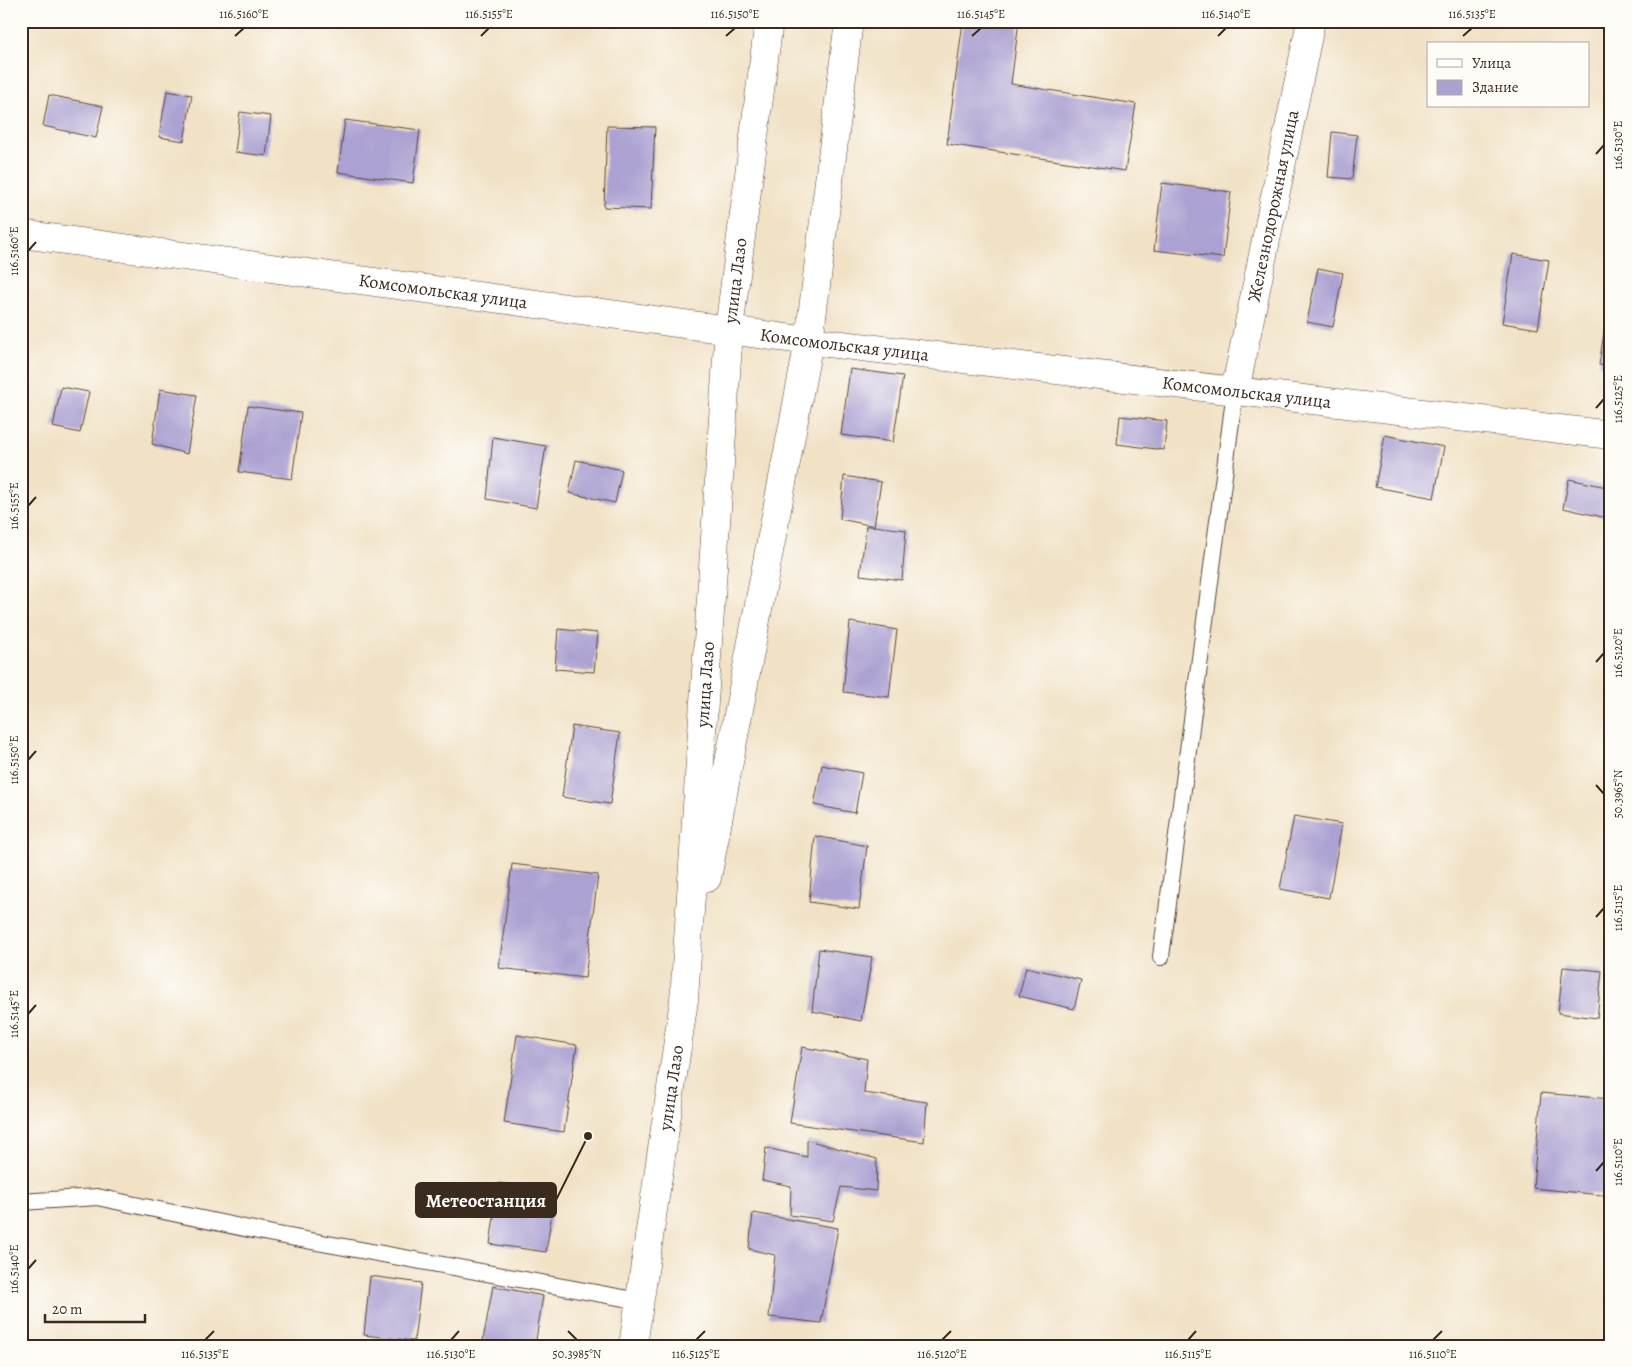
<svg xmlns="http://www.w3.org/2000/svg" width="1632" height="1367" font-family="Alegreya,serif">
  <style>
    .building { fill: #aba1d2 }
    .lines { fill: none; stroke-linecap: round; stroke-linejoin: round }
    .service-casing { stroke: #564637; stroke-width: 18 }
    .minor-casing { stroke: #564637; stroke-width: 29 }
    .tertiary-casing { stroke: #564637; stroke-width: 29 }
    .service { stroke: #fff; stroke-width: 16 }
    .minor { stroke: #fff; stroke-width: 28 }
    .tertiary { stroke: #fff; stroke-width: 28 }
    .ticks { fill: none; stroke: #3b2a1e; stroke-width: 2 }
    .labels { text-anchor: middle; stroke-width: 4.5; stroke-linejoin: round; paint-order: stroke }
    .street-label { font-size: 18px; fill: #3b2a1e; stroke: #fdfcf7 }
    .leader { fill: none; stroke: #3b2a1e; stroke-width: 2 }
    .callout-dot { fill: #3b2a1e; stroke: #fdfcf7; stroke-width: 2 }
    .callout { fill: #3b2a1e; stroke: #3b2a1e; stroke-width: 2 }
    .callout-label { font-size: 19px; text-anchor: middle; font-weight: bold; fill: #fff }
    .neatline { fill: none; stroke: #3b2a1e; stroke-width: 2 }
    .ticks-label { font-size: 12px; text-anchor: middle; fill: #3b2a1e }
  </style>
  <rect width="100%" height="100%" fill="#fdfcf7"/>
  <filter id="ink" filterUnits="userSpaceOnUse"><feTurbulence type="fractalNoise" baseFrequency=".02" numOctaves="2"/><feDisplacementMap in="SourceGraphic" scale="10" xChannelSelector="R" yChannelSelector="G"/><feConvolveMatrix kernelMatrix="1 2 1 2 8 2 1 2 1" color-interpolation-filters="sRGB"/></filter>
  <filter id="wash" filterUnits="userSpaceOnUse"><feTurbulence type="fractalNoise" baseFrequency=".0096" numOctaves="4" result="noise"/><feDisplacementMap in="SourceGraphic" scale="20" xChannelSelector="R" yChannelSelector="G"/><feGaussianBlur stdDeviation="1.12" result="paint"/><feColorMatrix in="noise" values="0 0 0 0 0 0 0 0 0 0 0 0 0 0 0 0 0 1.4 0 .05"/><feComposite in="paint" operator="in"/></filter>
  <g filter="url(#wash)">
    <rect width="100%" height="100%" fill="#f1e2c6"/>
    <g id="blocks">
      <!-- building -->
      <path class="building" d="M 963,21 L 1019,21 L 1011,84 L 1136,104 L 1125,171 L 947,144 Z
        M 1245,21 L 1275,21 L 1273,28 Z
        M 167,91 L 192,95 L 184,141 L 159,137 Z
        M 49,95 L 103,106 L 96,138 L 43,126 Z
        M 240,112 L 271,116 L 266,156 L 235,152 Z
        M 345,120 L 420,130 L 413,183 L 338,172 Z
        M 607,126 L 655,127 L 651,209 L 604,207 Z
        M 1332,132 L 1357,135 L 1352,179 L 1328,177 Z
        M 1162,183 L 1231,192 L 1223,258 L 1154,250 Z
        M 1513,254 L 1549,260 L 1538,329 L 1502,323 Z
        M 1318,268 L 1343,273 L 1333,327 L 1307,322 Z
        M 1610,293 L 1611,293 L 1611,367 L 1599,365 Z
        M 850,369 L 903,376 L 893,442 L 841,435 Z
        M 61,387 L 89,392 L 80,433 L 53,427 Z
        M 160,389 L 197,395 L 187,454 L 152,444 Z
        M 248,406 L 301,413 L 292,479 L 239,472 Z
        M 1120,416 L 1167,421 L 1164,450 L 1117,444 Z
        M 1385,435 L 1444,447 L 1434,498 L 1375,487 Z
        M 493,437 L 546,446 L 536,508 L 487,499 Z
        M 576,460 L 622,470 L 615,503 L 569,493 Z
        M 844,476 L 881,482 L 874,526 L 906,530 L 902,580 L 860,575 L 866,526 L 874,526 L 840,519 Z
        M 1569,479 L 1611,488 L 1611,502 L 1607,518 L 1563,508 Z
        M 850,622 L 897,630 L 889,697 L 843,692 Z
        M 558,629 L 598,633 L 594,672 L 555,669 Z
        M 572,726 L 620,733 L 610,804 L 562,797 Z
        M 822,765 L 862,773 L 855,813 L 814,805 Z
        M 1294,816 L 1342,824 L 1329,898 L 1280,889 Z
        M 815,836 L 867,846 L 859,909 L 809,902 Z
        M 512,864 L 598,875 L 585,978 L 499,968 Z
        M 819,949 L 872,957 L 861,1021 L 812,1011 Z
        M 1026,967 L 1081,980 L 1074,1009 L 1019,996 Z
        M 1563,967 L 1602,971 L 1597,1018 L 1558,1013 Z
        M 517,1035 L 577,1045 L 564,1132 L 504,1123 Z
        M 802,1047 L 867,1059 L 864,1093 L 927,1102 L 924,1142 L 790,1123 Z
        M 1541,1093 L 1611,1099 L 1611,1196 L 1533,1188 Z
        M 807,1140 L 877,1159 L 876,1191 L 841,1187 L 833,1221 L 790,1215 L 791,1186 L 762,1180 L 766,1148 L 807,1157 Z
        M 499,1183 L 555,1192 L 546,1252 L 490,1244 Z
        M 753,1213 L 838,1228 L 821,1323 L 769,1317 L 775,1255 L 749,1249 Z
        M 370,1276 L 421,1283 L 414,1341 L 364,1335 Z
        M 493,1286 L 543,1296 L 535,1346 L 482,1346 Z"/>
    </g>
  </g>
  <g filter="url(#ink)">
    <use href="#blocks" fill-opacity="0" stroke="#564637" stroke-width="1"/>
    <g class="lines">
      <defs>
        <path id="service" d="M 1161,957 L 1235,391
          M 21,1202 L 97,1197 L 273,1234 L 640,1301"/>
        <g id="minor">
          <path id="s1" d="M 21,234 L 809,341 L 1611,435"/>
          <path id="s2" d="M 1235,391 L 1311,21"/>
        </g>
        <g id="tertiary">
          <path d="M 707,878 L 809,341 L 849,21"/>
          <path id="s3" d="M 633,1346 L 684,1000 L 729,329 L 769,21"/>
        </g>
      </defs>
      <!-- service casing -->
      <use href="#service" class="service-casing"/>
      <!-- minor casing -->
      <use href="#minor" class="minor-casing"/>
      <!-- tertiary casing -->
      <use href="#tertiary" class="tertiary-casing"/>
      <!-- service -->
      <use href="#service" class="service"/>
      <!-- minor -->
      <use href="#minor" class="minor"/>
      <!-- tertiary -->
      <use href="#tertiary" class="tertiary"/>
    </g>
  </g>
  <!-- ticks -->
  <path class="ticks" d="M 235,36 L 244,28M 481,36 L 489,28M 726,36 L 735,28M 972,36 L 981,28M 1218,36 L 1226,28M 1463,36 L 1472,28M 1596,154 L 1604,145M 28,251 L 36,242M 1596,408 L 1604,399M 28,506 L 36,497M 1596,662 L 1604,653M 28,760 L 36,751M 1596,785 L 1604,794M 1596,917 L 1604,908M 28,1014 L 36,1005M 1596,1171 L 1604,1162M 28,1269 L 36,1260M 568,1331 L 577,1340M 205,1340 L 214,1331M 451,1340 L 459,1331M 696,1340 L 705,1331M 942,1340 L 951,1331M 1188,1340 L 1196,1331M 1433,1340 L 1442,1331"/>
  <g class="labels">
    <!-- street labels -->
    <g class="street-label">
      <text dy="6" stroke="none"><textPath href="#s2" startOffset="189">Железнодорожная улица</textPath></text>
      <text dy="6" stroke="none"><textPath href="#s3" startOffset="1071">улица Лазо</textPath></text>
      <text dy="6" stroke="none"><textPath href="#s1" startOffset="426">Комсомольская улица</textPath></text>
      <text dy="6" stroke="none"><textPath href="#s1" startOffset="831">Комсомольская улица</textPath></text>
      <text dy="6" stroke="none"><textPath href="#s1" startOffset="1236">Комсомольская улица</textPath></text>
      <text dy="6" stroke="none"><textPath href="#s3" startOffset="666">улица Лазо</textPath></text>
      <text dy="6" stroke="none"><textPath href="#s3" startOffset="261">улица Лазо</textPath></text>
    </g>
  </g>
  <!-- callouts -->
  <path class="leader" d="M588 1136L556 1200"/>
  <circle class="callout-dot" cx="588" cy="1136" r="5"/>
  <rect class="callout" x="416" y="1183" width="140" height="34" rx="5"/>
  <g class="callout-label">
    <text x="486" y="1207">Метеостанция</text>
  </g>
  <!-- margin -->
  <rect width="1632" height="1367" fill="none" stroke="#fdfcf7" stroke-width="55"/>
  <!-- legend -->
  <rect x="1427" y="42" width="162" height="65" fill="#fdfcf7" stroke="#afa8a0"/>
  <rect x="1437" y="59" width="25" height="8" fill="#ffffff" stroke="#afa8a0"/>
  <text x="1472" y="68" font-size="15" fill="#3b2a1e">Улица</text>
  <rect x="1437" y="80" width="25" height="15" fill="#aba1d2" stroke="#afa8a0"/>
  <text x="1472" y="92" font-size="15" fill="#3b2a1e">Здание</text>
  <!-- scale -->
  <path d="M45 1314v8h100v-8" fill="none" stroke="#3b2a1e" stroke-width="2.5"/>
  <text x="52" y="1314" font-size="15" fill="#3b2a1e" stroke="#fdfcf7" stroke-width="4" paint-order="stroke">20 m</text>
  <rect x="28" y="28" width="1576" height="1312" class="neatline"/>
  <g class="ticks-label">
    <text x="244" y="18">116.5160°E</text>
    <text x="489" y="18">116.5155°E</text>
    <text x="735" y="18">116.5150°E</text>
    <text x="981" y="18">116.5145°E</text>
    <text x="1226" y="18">116.5140°E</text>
    <text x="1472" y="18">116.5135°E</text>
    <text transform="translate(1618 145) rotate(-90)" y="4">116.5130°E</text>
    <text transform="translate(14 251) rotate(-90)" y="4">116.5160°E</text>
    <text transform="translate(1618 399) rotate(-90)" y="4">116.5125°E</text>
    <text transform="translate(14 506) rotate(-90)" y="4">116.5155°E</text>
    <text transform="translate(1618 653) rotate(-90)" y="4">116.5120°E</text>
    <text transform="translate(14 760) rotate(-90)" y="4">116.5150°E</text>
    <text transform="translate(1618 794) rotate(-90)" y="4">50.3965°N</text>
    <text transform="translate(1618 908) rotate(-90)" y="4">116.5115°E</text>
    <text transform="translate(14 1014) rotate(-90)" y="4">116.5145°E</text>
    <text transform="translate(1618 1162) rotate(-90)" y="4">116.5110°E</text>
    <text transform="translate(14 1269) rotate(-90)" y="4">116.5140°E</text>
    <text x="205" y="1358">116.5135°E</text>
    <text x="451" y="1358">116.5130°E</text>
    <text x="577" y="1358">50.3985°N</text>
    <text x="696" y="1358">116.5125°E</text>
    <text x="942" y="1358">116.5120°E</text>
    <text x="1188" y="1358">116.5115°E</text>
    <text x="1433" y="1358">116.5110°E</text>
  </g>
</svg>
